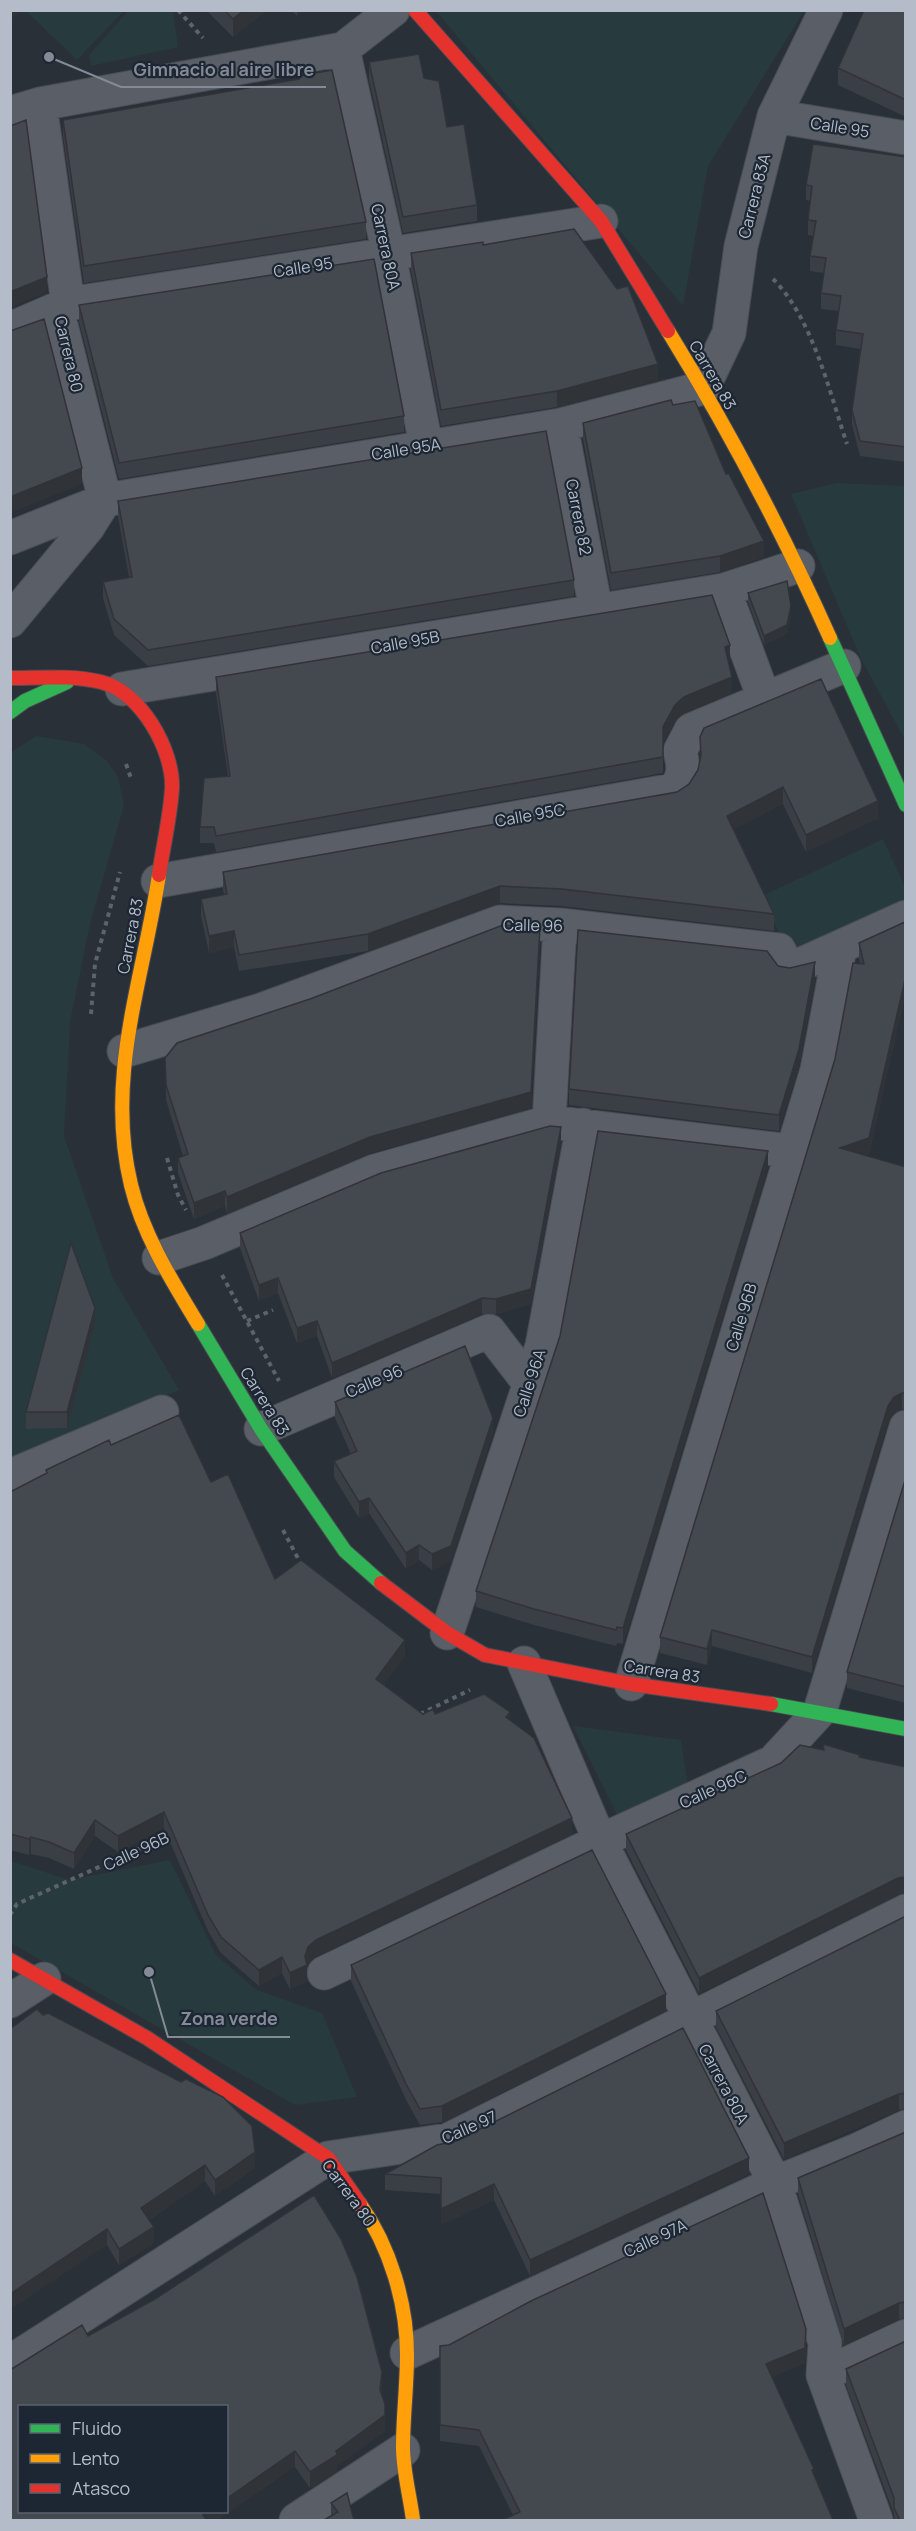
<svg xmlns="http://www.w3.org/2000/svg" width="916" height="2531" font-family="Manrope,sans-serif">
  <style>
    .green { fill: #273a3e }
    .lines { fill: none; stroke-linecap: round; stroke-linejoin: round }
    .street-casing { stroke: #484c53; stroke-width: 35 }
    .fast-casing { stroke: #484c53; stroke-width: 16 }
    .slow-casing { stroke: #484c53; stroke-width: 16 }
    .jam-casing { stroke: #484c53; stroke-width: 16 }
    .path { stroke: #5d636a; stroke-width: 4; stroke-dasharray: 4.5 4.5; stroke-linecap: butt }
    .street { stroke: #5a5e66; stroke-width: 33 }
    .fast { stroke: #30b455; stroke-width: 14 }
    .slow { stroke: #ff9f0a; stroke-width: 14 }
    .jam { stroke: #e5322d; stroke-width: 14 }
    .wall { fill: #3a3f45 }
    .shaded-wall { fill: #303338 }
    .building { fill: #444950; stroke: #303338; stroke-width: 1.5 }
    .labels { text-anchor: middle; stroke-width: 4.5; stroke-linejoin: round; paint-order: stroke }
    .street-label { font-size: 16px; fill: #b4bcc9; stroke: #1d2633 }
    .leader { fill: none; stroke: #848b96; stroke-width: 2 }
    .callout-dot { fill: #848b96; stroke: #1d2633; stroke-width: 2 }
    .callout-label { font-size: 18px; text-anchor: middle; font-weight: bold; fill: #848b96; stroke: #1d2633; stroke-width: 4.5; stroke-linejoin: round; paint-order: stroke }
  </style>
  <rect width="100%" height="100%" fill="#2a3038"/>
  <!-- green -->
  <path class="green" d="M 29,10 L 124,10 L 124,11 L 77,60 L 27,12 Z
    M 128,11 L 173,11 L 178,47 L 91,66 L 89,55 Z
    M 436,11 L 804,11 L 708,166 L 683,306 Z
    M 837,483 L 905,486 L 905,740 L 861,659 L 791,494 Z
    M 36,736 L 84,744 L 107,761 L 118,777 L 124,805 L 90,924 L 70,1022 L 64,1136 L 113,1278 L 179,1390 L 11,1462 L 10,753 Z
    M 883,839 L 905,887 L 905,908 L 792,961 L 762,896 Z
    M 573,1726 L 681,1740 L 689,1792 L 622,1825 Z
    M 170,1860 L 216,1955 L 257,1990 L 322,2013 L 357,2097 L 295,2105 L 11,1943 L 11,1861 L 70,1880 Z"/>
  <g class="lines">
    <defs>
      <path id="street" d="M 343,49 L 389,254 L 426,445
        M 40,104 L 68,304 L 57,309 L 105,500
        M 10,113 L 40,104 L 343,49 L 393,10
        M 774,116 L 906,138
        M 10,329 L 68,304 L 601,221
        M 561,425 L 596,610
        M 10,538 L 105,500 L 561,425 L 703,388 L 729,333 L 741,246 L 774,116 L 826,10
        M 724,590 L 764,698
        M 10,621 L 88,527 L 105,500
        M 122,689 L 724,590 L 798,566
        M 158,881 L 674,790 C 685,776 684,767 680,751 L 691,730 L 844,666
        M 124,1051 L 261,1010 L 500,922 L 560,925 L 779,950 L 787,966 L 804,963 L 906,917
        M 549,1122 L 560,925
        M 159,1258 L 204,1243 L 375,1171 L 549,1122 L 791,1151
        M 261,1429 L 489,1331 L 529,1383 L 535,1367
        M 10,1476 L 162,1412
        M 447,1633 L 542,1346 L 583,1125
        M 524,1663 L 600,1841 L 775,2183 L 825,2343 L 823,2375 L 876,2520
        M 631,1684 L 817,1070 L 840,948
        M 324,1973 L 600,1841 L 773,1762 L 820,1711 L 906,1427
        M 10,2001 L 44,1979
        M 407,2353 L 775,2183 L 857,2150 L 906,2127
        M 10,2362 L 328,2158 L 448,2140 L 906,1911
        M 823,2375 L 906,2336
        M 296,2520 L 403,2450"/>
      <path id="fast" d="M 830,638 L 906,805
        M 10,712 L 25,701 L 67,682
        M 198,1324 L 261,1429 L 345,1551 L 381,1583
        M 771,1704 L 906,1729"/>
      <path id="slow" d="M 668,331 C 729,430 783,533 830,638
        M 159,875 C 143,980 105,1078 131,1185 C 143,1235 172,1281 198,1324
        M 360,2204 C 390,2247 407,2303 407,2355 C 407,2386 403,2417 403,2447 C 403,2471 410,2496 413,2520"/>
      <path id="jam" d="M 415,10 L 601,221 L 668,331
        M 10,678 C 40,678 72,675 101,682 C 140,691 174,750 172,789 C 170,818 163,847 159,875
        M 381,1583 L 447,1633 L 485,1655 L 631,1684 L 771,1704
        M 10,1960 L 147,2038 L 328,2158 L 360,2204"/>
    </defs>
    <!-- street casing -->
    <use href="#street" class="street-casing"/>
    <!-- fast casing -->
    <use href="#fast" class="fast-casing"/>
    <!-- slow casing -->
    <use href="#slow" class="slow-casing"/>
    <!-- jam casing -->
    <use href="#jam" class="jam-casing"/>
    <!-- path -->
    <path class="path" d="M 178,10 L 203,38
      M 773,279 C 813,319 829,391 847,444
      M 126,764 L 132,781
      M 91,1014 L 95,964 L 120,872
      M 167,1158 L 178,1195 L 186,1210
      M 222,1275 L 279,1381
      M 247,1321 L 273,1310
      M 283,1530 L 302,1566
      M 420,1714 L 470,1690
      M 10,1915 L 17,1904 L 170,1835"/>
    <!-- street -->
    <use href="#street" class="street"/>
    <!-- fast -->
    <use href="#fast" class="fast"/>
    <!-- slow -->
    <use href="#slow" class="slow"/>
    <!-- jam -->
    <use href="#jam" class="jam"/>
  </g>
  <!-- wall -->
  <path class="wall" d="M 206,10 L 267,10 L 233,37 Z
    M 291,10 L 301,10 L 297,16 Z
    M 906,10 L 906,117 L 838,85 L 838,68 Z
    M 369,62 L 424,78 L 447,127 L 477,205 L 477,221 L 403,233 L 369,79 Z
    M 63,120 L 366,222 L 366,239 L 84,283 L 63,136 Z
    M 906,157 L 906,462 L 860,456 L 852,425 L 852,410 L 860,349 L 836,345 L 836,330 L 839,311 L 821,309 L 821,293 L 824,273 L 810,271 L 810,256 L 813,236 L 808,235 L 808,220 L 810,201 L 806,200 L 806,185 Z
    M 483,245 L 658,380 L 557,407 L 441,426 L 411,270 L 411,253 Z
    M 79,305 L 404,416 L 404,432 L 119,479 L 79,321 Z
    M 673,405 L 726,474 L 764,557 L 720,572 L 611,590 L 583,439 L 583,423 Z
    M 118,501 L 574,580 L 574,596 L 148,666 L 114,635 L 103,598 L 103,582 L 129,577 L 118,517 Z
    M 748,593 L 791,615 L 787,634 L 764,645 L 748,602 Z
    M 730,661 L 728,662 L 732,693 L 684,713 L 675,721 L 663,743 L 663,773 L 216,852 L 214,843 L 200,843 L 200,827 L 228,776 L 216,693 L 216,677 Z
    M 700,737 L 878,818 L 806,852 L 783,804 L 734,829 L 774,914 L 774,931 L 562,906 L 500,903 L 368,951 L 239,971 L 234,947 L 209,953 L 201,916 L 201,899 L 224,895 L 223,889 L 223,872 L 677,792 L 689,784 L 698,770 L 700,759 Z
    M 906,924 L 906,991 L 869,1154 L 864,1155 L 906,1167 L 906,1409 L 902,1409 L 894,1413 L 888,1422 L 812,1673 L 712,1646 L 707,1665 L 660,1653 L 660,1637 L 835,1059 L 860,964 L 859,959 L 859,943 Z
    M 540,943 L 531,1108 L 370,1153 L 227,1213 L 225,1206 L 194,1219 L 178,1173 L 178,1158 L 183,1156 L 166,1100 L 165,1058 Z
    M 778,966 L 815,979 L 799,1066 L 779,1131 L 569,1105 L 569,1089 Z
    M 561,1142 L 531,1304 L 496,1314 L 482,1314 L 332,1378 L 317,1336 L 297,1343 L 278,1293 L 259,1301 L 240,1248 L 240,1233 Z
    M 768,1167 L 623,1644 L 617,1643 L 616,1646 L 534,1625 L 476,1607 L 476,1591 Z
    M 95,1325 L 67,1428 L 26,1429 L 26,1412 Z
    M 335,1402 L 493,1433 L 451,1561 L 432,1570 L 419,1560 L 406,1569 L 369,1513 L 359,1518 L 334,1477 L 334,1461 L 351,1454 L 335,1418 Z
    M 111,1445 L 211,1482 L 275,1579 L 405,1656 L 384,1684 L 423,1714 L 510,1721 L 572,1834 L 316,1956 L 308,1963 L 307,1967 L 307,1981 L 290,1989 L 282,1973 L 259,1986 L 221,1953 L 208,1931 L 164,1828 L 118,1852 L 95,1836 L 74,1869 L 49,1858 L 31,1854 L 29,1855 L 10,1850 L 10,1492 L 46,1474 L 46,1470 Z
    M 906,1477 L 906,1703 L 847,1688 L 847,1672 Z
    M 823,1744 L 860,1757 L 906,1767 L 906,1893 L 898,1894 L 699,1993 L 626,1850 L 626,1834 L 823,1750 Z
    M 906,1916 L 906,2109 L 899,2110 L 784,2159 L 716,2027 L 716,2011 Z
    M 351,1965 L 666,2010 L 442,2122 L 420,2125 L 406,2100 L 351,1981 Z
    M 43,2015 L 255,2168 L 215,2196 L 205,2181 L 149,2220 L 154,2243 L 119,2265 L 107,2245 Z
    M 906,2132 L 906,2318 L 899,2319 L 844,2345 L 798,2194 L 798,2178 Z
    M 385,2174 L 749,2174 L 530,2276 L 494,2200 L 441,2225 L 441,2194 L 385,2190 Z
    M 88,2336 L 382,2388 L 382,2394 L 385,2431 L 337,2466 L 337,2471 L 310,2488 L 295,2467 Z
    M 806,2345 L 805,2363 L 772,2377 L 513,2515 L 479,2446 L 440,2441 L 440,2346 Z
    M 846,2369 L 906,2520 L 894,2520 L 894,2514 L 846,2385 Z
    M 331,2503 L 354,2520 L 331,2516 Z"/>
  <!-- shaded-wall -->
  <path class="shaded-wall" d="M 10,10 L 17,10 L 17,14 L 10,20 Z
    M 244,10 L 267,10 L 233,37 L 233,19 Z
    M 297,10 L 301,10 L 297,16 Z
    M 47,277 L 47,292 L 10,308 L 10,292 Z
    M 658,364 L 658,380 L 557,407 L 557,391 Z
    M 82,468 L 82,484 L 10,513 L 10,497 Z
    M 764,541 L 764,557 L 720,572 L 720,556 Z
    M 791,606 L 791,615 L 787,634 L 764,645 L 764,636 Z
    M 730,645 L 730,661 L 725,663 L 725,647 Z
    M 732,677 L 732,693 L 684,713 L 675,721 L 663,743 L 663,773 L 663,727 L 675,705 L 684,697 Z
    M 783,787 L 783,804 L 727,833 L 727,816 Z
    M 878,801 L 878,818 L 806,852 L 806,835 Z
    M 500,886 L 500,903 L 368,951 L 368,934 Z
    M 540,927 L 540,943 L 531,1108 L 370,1153 L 227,1213 L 227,1197 Z
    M 234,931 L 234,947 L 209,953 L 209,936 Z
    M 815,962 L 815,979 L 799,1066 L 779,1131 L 779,1115 Z
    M 906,975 L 906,991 L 869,1154 L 840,1164 L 840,1148 Z
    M 561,1127 L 561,1142 L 531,1304 L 496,1314 L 496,1299 Z
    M 768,1151 L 768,1167 L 623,1644 L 623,1628 Z
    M 225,1191 L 225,1206 L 194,1219 L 194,1203 Z
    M 278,1278 L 278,1293 L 259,1301 L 259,1285 Z
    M 482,1298 L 482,1314 L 332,1378 L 332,1363 Z
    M 95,1308 L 95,1325 L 67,1428 L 67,1412 Z
    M 317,1321 L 317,1336 L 297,1343 L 297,1328 Z
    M 902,1393 L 902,1409 L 894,1413 L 888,1422 L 812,1673 L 812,1657 L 888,1406 L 894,1397 Z
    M 493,1418 L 493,1433 L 451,1561 L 432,1570 L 432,1554 Z
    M 369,1498 L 369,1513 L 359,1518 L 359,1502 Z
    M 419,1545 L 419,1560 L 406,1569 L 406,1553 Z
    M 712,1630 L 712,1646 L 707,1665 L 707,1649 Z
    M 405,1640 L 405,1656 L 376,1695 L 376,1679 Z
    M 510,1712 L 510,1728 L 506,1717 Z
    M 164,1812 L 164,1828 L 118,1852 L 118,1836 Z
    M 572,1818 L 572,1834 L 316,1956 L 308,1963 L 307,1967 L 307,1981 L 290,1989 L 290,1973 L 308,1947 L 316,1940 Z
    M 95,1820 L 95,1836 L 74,1869 L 74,1853 Z
    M 31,1837 L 31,1854 L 29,1855 L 29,1839 Z
    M 906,1877 L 906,1893 L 898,1894 L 699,1993 L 699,1978 L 898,1878 Z
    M 282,1957 L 282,1973 L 259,1986 L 259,1970 Z
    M 666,1994 L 666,2010 L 442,2122 L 442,2106 Z
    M 899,2094 L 899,2110 L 784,2159 L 784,2143 Z
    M 255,2152 L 255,2168 L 215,2196 L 215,2180 Z
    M 749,2158 L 749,2174 L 530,2276 L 530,2260 Z
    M 205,2165 L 205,2181 L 141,2225 L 141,2208 Z
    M 494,2184 L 494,2200 L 441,2225 L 441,2209 Z
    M 154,2227 L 154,2243 L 119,2265 L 119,2249 Z
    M 107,2229 L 107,2245 L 10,2310 L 10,2294 Z
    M 899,2303 L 899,2319 L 844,2345 L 844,2329 Z
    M 806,2329 L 805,2363 L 766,2380 L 766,2364 Z
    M 382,2372 L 382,2388 L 380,2406 L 380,2390 Z
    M 385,2404 L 385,2431 L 337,2466 L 337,2471 L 310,2488 L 310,2472 L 336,2451 Z
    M 295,2451 L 295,2467 L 218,2520 L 203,2520 L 203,2515 L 208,2511 L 226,2511 L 226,2499 Z"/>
  <!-- building -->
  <path class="building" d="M 224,10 L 244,10 L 233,19 Z
    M 864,10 L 906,10 L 906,100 L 838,68 Z
    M 419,54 L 424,78 L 439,81 L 447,127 L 464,124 L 477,205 L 403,217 L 369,62 Z
    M 332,70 L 366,222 L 84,266 L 63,120 L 299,79 L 299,76 Z
    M 26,120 L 47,277 L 10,292 L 10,126 Z
    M 813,144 L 906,157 L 906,447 L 860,441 L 852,410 L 863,334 L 836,330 L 841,296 L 821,293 L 826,258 L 810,256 L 816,221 L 808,220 L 812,186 L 806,185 Z
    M 574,229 L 617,289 L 628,286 L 658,364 L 557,391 L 441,410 L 411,253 L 483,242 L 483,245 Z
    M 374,259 L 404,416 L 119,463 L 79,305 Z
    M 44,319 L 82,468 L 10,497 L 10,331 Z
    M 671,400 L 673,405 L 695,401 L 726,474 L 729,474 L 764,541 L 720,556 L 611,573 L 583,423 Z
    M 546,431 L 574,580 L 148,650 L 114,619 L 103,582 L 132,577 L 118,501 Z
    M 787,581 L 791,606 L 787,625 L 764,636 L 748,593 Z
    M 712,595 L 730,645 L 725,647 L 732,677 L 684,697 L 675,705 L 663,727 L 663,757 L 216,836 L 214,827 L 200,827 L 204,778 L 230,776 L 216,677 Z
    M 821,679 L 878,801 L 806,835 L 783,787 L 727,816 L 774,914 L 562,889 L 500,886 L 368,934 L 239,955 L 234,931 L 209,936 L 201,899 L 227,894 L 223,872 L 677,792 L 689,784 L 698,770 L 701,755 L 700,737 L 704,728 Z
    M 905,922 L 906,975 L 869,1138 L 840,1148 L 906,1167 L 906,1393 L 902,1393 L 894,1397 L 888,1406 L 812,1657 L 712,1630 L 707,1649 L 660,1637 L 835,1059 L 853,963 L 864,964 L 859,943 Z
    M 503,925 L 540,927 L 531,1092 L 370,1137 L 227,1197 L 225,1191 L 194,1203 L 178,1158 L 188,1154 L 166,1085 L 165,1058 L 177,1043 L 310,999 Z
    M 578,930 L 767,951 L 778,966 L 790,968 L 815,962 L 799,1049 L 779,1115 L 569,1089 Z
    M 550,1126 L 561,1127 L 531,1289 L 496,1299 L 482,1298 L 332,1363 L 317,1321 L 297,1328 L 278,1278 L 259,1285 L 240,1233 L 381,1173 Z
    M 598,1131 L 768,1151 L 623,1628 L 617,1627 L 616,1630 L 534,1609 L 476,1591 L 560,1336 Z
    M 71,1243 L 95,1308 L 67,1412 L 26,1412 Z
    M 465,1346 L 493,1418 L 451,1546 L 432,1554 L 419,1545 L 406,1553 L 369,1498 L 359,1502 L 334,1461 L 357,1451 L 335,1402 Z
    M 179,1415 L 211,1482 L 228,1474 L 275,1579 L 301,1560 L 405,1640 L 376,1679 L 423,1714 L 433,1709 L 435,1714 L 484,1694 L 510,1712 L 506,1717 L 534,1738 L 572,1818 L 316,1940 L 308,1947 L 305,1956 L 307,1965 L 290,1973 L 282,1957 L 259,1970 L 221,1937 L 208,1915 L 164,1812 L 118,1836 L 95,1820 L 74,1853 L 49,1842 L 31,1837 L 29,1839 L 10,1834 L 10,1492 L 47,1473 L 46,1470 L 109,1440 L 111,1445 Z
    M 906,1477 L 906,1687 L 847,1672 Z
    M 823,1744 L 860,1755 L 859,1757 L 906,1767 L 906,1877 L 898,1878 L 699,1978 L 626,1834 L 781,1763 L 800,1745 L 824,1750 Z
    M 592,1850 L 666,1994 L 442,2106 L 420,2109 L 406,2084 L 351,1965 Z
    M 906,1916 L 906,2093 L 899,2094 L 784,2143 L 716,2011 Z
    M 37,2009 L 43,2015 L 48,2013 L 181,2082 L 186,2079 L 223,2097 L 252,2126 L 255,2152 L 215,2180 L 205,2165 L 141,2208 L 154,2227 L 119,2249 L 107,2229 L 10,2294 L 10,2029 Z
    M 683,2028 L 749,2158 L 530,2260 L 494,2184 L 441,2209 L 441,2178 L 385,2174 L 437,2145 L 456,2141 Z
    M 906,2132 L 906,2302 L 899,2303 L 844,2329 L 798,2178 Z
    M 763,2193 L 806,2329 L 805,2348 L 766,2364 L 814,2469 L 812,2470 L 833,2520 L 502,2520 L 520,2512 L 479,2430 L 440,2425 L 440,2346 L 449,2345 L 531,2301 Z
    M 314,2195 L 341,2239 L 357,2277 L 382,2372 L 380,2390 L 385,2404 L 385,2415 L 336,2451 L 337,2455 L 310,2472 L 295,2451 L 226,2499 L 226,2406 L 20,2406 L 20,2511 L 208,2511 L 203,2515 L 206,2519 L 204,2520 L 10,2520 L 10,2370 L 82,2325 L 88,2336 L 155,2299 Z
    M 906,2341 L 906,2520 L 900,2520 L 894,2508 L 894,2498 L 846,2369 Z
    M 347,2493 L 354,2520 L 324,2520 L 338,2512 L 331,2503 Z"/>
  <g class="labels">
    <!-- street labels -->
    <g class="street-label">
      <text transform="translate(840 127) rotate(9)" y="6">Calle 95</text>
      <text transform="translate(754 196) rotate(-76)" y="6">Carrera 83A</text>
      <text transform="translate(386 247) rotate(78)" y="6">Carrera 80A</text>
      <text transform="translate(303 267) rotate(-9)" y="6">Calle 95</text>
      <text transform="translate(69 354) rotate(77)" y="6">Carrera 80</text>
      <text transform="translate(713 375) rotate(60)" y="6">Carrera 83</text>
      <text transform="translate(406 449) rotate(-9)" y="6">Calle 95A</text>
      <text transform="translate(579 517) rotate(79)" y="6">Carrera 82</text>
      <text transform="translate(405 642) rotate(-10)" y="6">Calle 95B</text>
      <text transform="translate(530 815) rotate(-10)" y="6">Calle 95C</text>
      <text transform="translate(533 925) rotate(1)" y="6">Calle 96</text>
      <text transform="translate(130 936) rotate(-79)" y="6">Carrera 83</text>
      <text transform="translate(741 1317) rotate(-73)" y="6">Calle 96B</text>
      <text transform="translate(374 1381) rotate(-23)" y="6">Calle 96</text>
      <text transform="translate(529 1383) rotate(-72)" y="6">Calle 96A</text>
      <text transform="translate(265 1401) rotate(58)" y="6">Carrera 83</text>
      <text transform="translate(662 1671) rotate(9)" y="6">Carrera 83</text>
      <text transform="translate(713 1789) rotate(-24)" y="6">Calle 96C</text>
      <text transform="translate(136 1851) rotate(-25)" y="6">Calle 96B</text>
      <text transform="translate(724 2084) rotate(62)" y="6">Carrera 80A</text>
      <text transform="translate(469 2127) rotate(-24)" y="6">Calle 97</text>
      <text transform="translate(349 2193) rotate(54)" y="6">Carrera 80</text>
      <text transform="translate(655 2238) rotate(-25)" y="6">Calle 97A</text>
    </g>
  </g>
  <!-- callouts -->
  <path class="leader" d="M49 57L121 87H326M149 1972L168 2037H290"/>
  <g class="callout-dot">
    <circle cx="49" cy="57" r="6"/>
    <circle cx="149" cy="1972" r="6"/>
  </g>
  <g class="callout-label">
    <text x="224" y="76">Gimnacio al aire libre</text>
    <text x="229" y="2025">Zona verde</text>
  </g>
  <!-- border -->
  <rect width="916" height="2531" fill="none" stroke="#b4bcc9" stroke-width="24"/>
  <!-- legend -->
  <rect x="18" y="2405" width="210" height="108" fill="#1d2633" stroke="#59626f" stroke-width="1.5"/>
  <rect x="30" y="2424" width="30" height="9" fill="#30b455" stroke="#59626f" stroke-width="1.5"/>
  <text x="72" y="2435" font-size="18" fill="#b4bcc9">Fluido</text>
  <rect x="30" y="2454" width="30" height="9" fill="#ff9f0a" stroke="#59626f" stroke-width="1.5"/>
  <text x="72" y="2465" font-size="18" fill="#b4bcc9">Lento</text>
  <rect x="30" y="2484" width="30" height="9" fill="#e5322d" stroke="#59626f" stroke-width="1.5"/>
  <text x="72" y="2495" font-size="18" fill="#b4bcc9">Atasco</text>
</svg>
